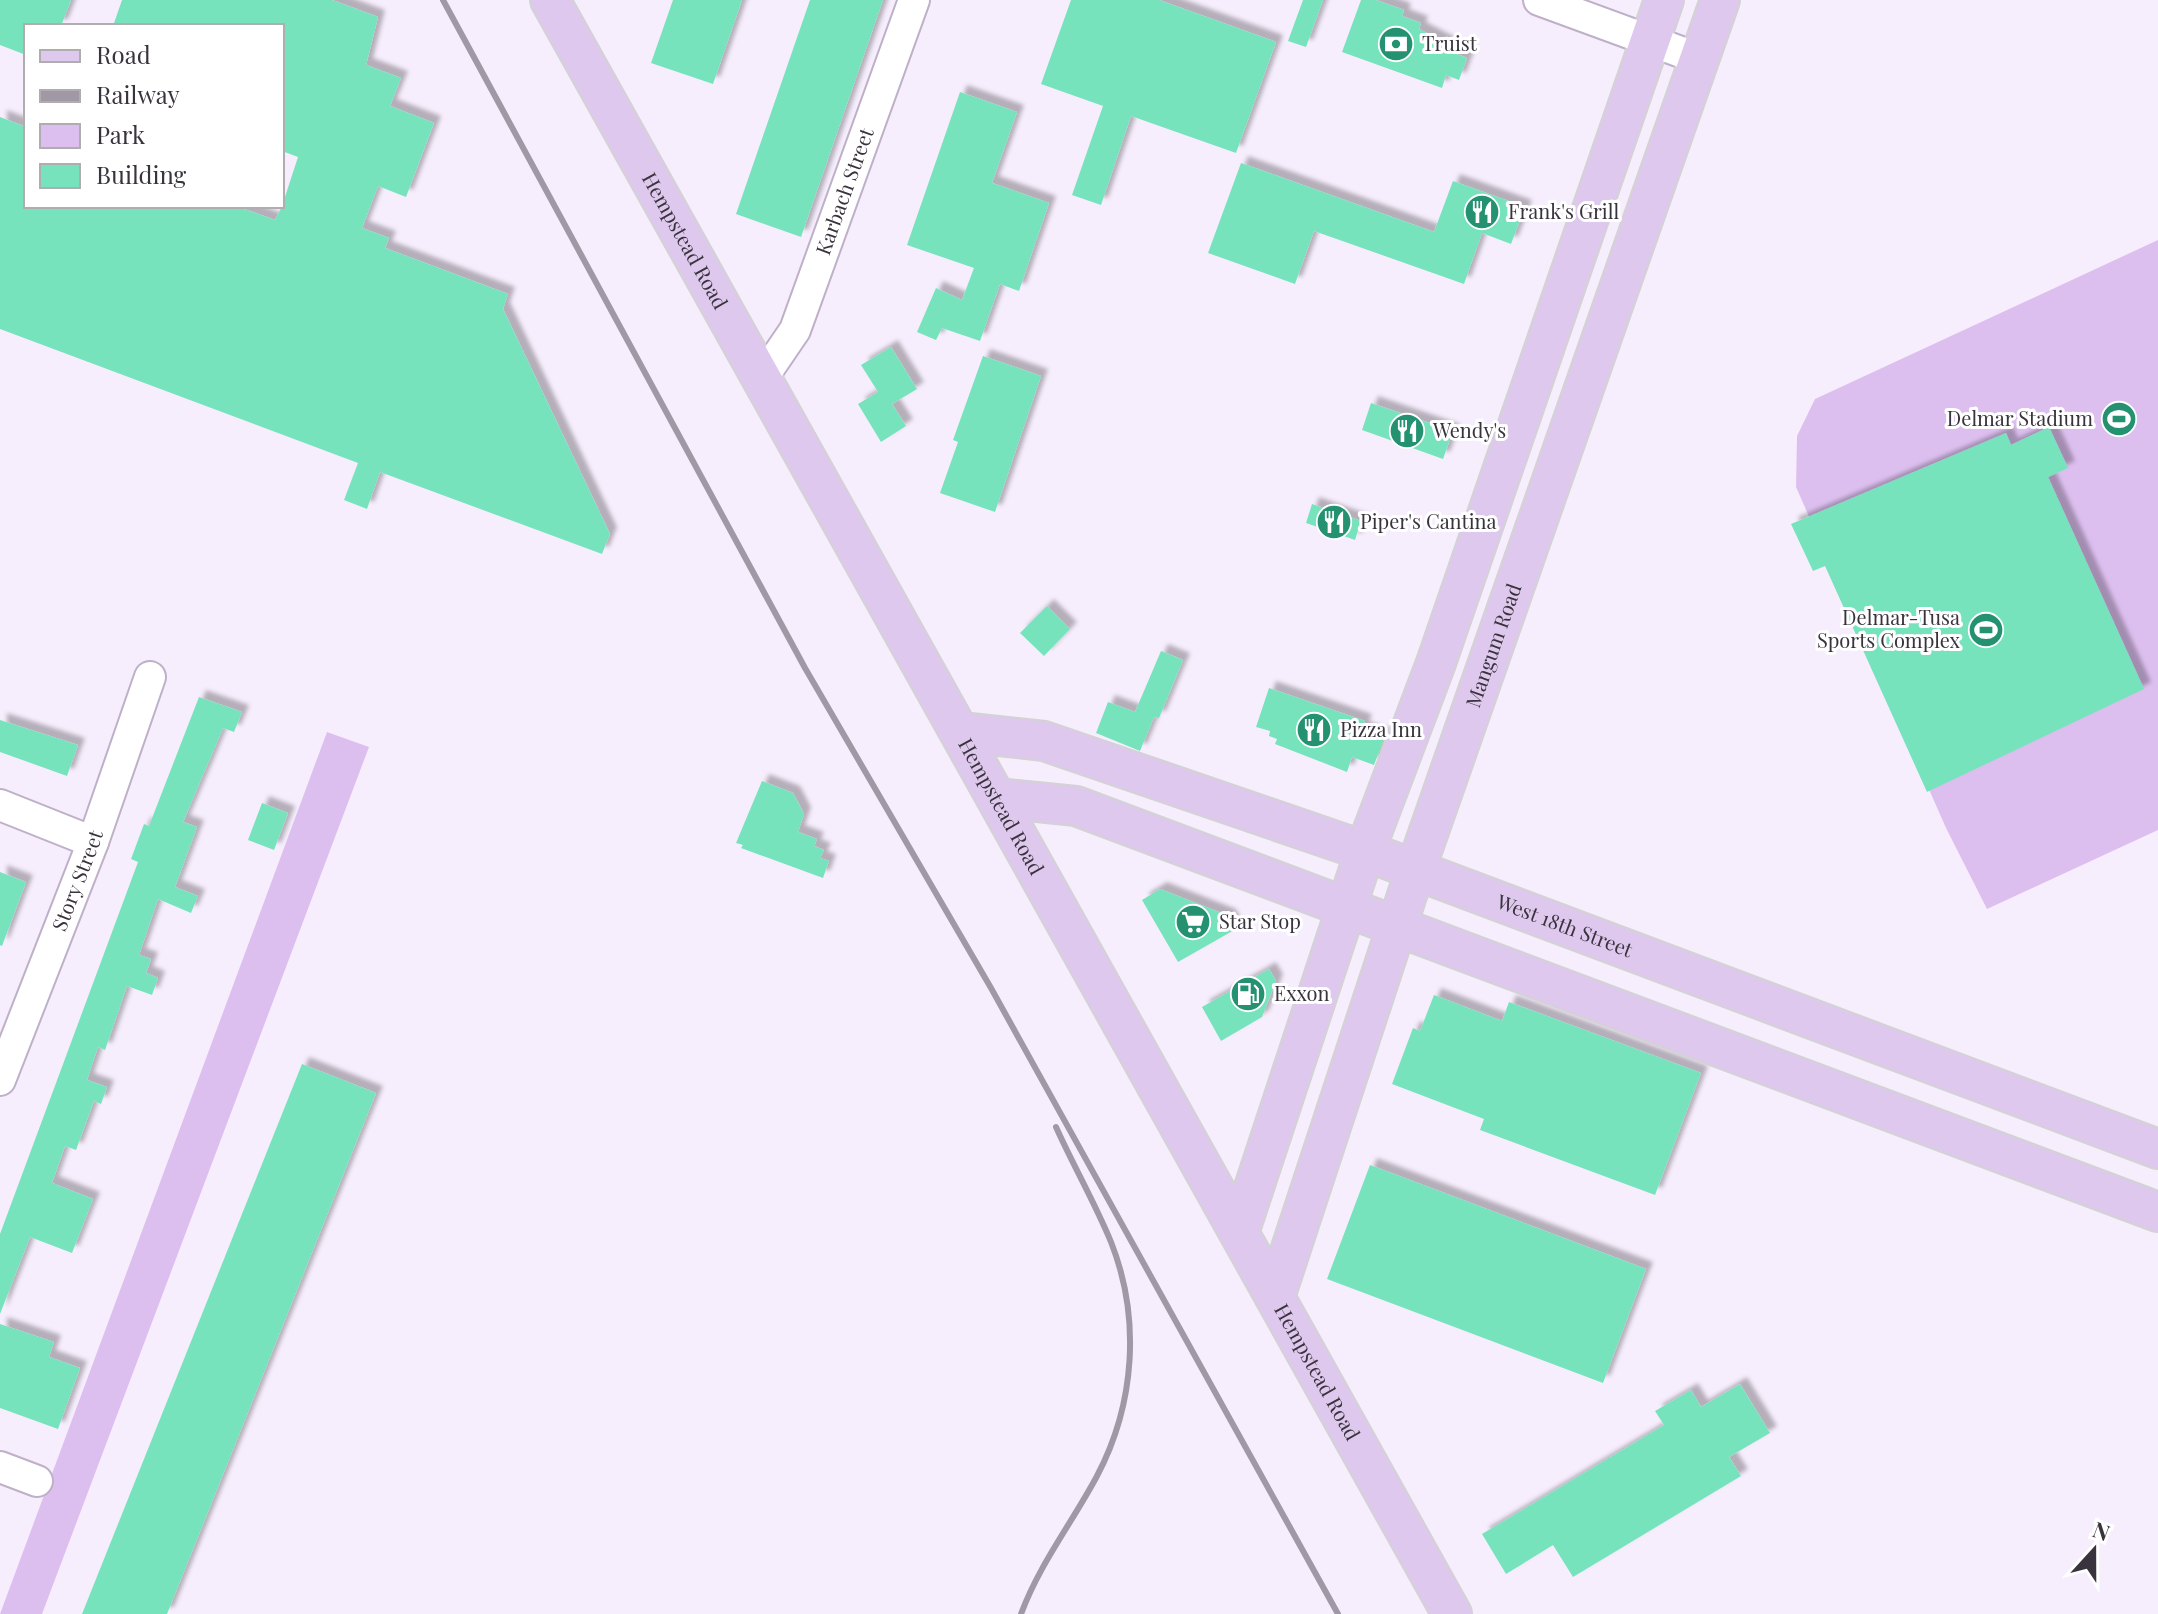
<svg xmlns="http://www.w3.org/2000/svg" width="2158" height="1614" font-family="'Playfair Display',serif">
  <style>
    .green { fill: #ddbfef }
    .building { fill: #77e3bd; filter: url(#shadow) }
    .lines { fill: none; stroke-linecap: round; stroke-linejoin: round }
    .minor-casing { stroke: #beb0c8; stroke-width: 34 }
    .major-casing { stroke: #d3d2d4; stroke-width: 42 }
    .minor { stroke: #fff; stroke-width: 30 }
    .major { stroke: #dfc8ed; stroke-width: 38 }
    .rail { stroke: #a099a5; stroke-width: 6 }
    .labels { text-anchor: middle; stroke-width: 6; stroke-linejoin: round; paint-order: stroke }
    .poi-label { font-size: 20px; fill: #39333d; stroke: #fff; text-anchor: start }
    .street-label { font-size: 20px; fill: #39333d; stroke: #fff }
  </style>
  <defs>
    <filter id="shadow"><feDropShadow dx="7" dy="-7" stdDeviation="2" flood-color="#0004"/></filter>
  </defs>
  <rect width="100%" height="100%" fill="#f7eefd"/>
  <!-- green -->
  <path class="green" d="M 2158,240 L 2158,830 L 1987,909 L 1946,828 L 1796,487 L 1797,436 L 1815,399 Z
    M 327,732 L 369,747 L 42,1614 L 0,1614 Z"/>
  <!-- building -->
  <path class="building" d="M 0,0 L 71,0 L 61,26 L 26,26 L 26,55 L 0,45 Z
    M 122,0 L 332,0 L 378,17 L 366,65 L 401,78 L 390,106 L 434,123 L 406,197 L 378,186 L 362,228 L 389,238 L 385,248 L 508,294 L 503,309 L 610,534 L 602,554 L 380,472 L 367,509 L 344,500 L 358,463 L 0,329 L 0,117 L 26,127 L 26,206 L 236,206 L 275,220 L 282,206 L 298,157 L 282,151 L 282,26 L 113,26 Z
    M 673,0 L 742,0 L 713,84 L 651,63 Z
    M 810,0 L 883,0 L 801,237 L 736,214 Z
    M 1071,0 L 1159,0 L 1276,42 L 1236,153 L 1131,116 L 1101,205 L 1072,195 L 1103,106 L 1041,84 Z
    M 1303,0 L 1323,0 L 1306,47 L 1288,41 Z
    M 1361,0 L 1376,0 L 1404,10 L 1402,16 L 1421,23 L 1419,29 L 1456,48 L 1454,53 L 1467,58 L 1459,80 L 1446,75 L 1442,88 L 1342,52 Z
    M 960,92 L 1017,112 L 992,183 L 1049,203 L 1019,291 L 1000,284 L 980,341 L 942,328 L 936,340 L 917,332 L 936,288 L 962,300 L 974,268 L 907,245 Z
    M 1241,163 L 1434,232 L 1453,181 L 1525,207 L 1511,244 L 1482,233 L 1464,284 L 1314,231 L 1295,284 L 1208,253 Z
    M 891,347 L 917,389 L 892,404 L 906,426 L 881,442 L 858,404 L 878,392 L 861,365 Z
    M 983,356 L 1041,376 L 995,512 L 940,493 L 958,442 L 953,440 Z
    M 1371,403 L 1453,431 L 1443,459 L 1362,430 Z
    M 2049,427 L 2068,468 L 2048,477 L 2144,689 L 1927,792 L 1825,566 L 1813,571 L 1791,524 L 2006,433 L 2011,445 Z
    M 1312,504 L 1361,521 L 1355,540 L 1306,523 Z
    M 1047,606 L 1070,629 L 1044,656 L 1020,633 Z
    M 1161,651 L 1183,660 L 1159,718 L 1154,717 L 1140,751 L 1096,733 L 1108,702 L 1135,712 Z
    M 1269,688 L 1365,721 L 1362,728 L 1385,736 L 1374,765 L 1352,757 L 1347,772 L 1275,744 L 1277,739 L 1269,736 L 1270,731 L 1256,727 Z
    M 199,697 L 242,712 L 234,732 L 223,728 L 183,822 L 197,827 L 175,887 L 198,896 L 191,913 L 158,899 L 139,955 L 151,959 L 146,973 L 158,978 L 152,995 L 127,986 L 105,1050 L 98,1047 L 87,1080 L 107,1087 L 101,1104 L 94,1101 L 76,1150 L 65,1146 L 52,1183 L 93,1199 L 72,1253 L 30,1237 L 0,1314 L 0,1234 L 138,862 L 131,859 L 144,824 L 149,826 Z
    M 0,720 L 78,745 L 67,776 L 0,752 Z
    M 762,781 L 793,793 L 804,814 L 798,832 L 817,839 L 814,846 L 824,850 L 820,858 L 829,861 L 823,878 L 741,848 L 743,845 L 736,843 Z
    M 262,803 L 288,813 L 274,850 L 248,840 Z
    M 0,872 L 26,882 L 2,946 L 0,945 Z
    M 1160,889 L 1229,916 L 1236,929 L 1178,962 L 1142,900 Z
    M 1269,969 L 1276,981 L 1262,1017 L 1221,1041 L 1202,1007 Z
    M 1434,995 L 1502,1021 L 1509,1002 L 1701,1073 L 1655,1195 L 1480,1130 L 1484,1119 L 1392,1084 L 1413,1028 L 1420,1031 Z
    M 302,1064 L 376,1093 L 167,1614 L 82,1614 Z
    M 1370,1165 L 1646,1269 L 1603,1383 L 1327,1279 Z
    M 0,1324 L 54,1342 L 49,1357 L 80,1368 L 58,1429 L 0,1408 Z
    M 1740,1384 L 1770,1433 L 1729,1457 L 1741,1476 L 1573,1577 L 1553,1545 L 1506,1574 L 1482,1534 L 1664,1425 L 1655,1411 L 1691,1390 L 1701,1407 Z"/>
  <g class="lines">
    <defs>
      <g id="minor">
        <path d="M 1539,0 L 1700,59"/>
        <path id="s1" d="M 763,377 L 795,330 L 914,0"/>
        <path d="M 0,805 L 93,842"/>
        <path id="s2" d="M 0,1080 L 93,842 L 150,677"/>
        <path d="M 0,1467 L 37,1481"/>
      </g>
      <g id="major">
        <path id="s3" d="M 550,0 L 1452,1614"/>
        <path id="s4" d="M 961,732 L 1044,741 L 1365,851 L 2158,1149"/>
        <path d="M 997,798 L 1076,806 L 2158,1212"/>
        <path d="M 1240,1230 L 1365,851 L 1436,663 L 1664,0"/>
        <path id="s5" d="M 1276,1294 L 1415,871 L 1720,0"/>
      </g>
    </defs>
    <!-- minor casing -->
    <use href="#minor" class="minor-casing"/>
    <!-- major casing -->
    <use href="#major" class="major-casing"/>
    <!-- minor -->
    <use href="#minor" class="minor"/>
    <!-- major -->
    <use href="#major" class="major"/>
    <!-- rail -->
    <path class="rail" d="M 443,0 L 805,668 L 991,988 L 1338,1614
      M 1021,1614 C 1040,1563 1072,1523 1097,1476 C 1135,1404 1141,1318 1111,1242 C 1095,1203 1073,1165 1056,1127"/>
  </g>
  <!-- icons -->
  <defs>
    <symbol id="bank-disc" viewBox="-11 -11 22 22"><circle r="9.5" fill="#249171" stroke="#fff"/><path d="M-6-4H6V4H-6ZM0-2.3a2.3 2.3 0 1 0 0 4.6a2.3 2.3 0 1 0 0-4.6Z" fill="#fff"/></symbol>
    <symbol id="restaurant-disc" viewBox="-11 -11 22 22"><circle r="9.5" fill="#249171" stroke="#fff"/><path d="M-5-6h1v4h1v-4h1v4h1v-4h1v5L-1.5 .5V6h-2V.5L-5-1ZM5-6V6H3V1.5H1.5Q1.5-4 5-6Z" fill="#fff"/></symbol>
    <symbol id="stadium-disc" viewBox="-11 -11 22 22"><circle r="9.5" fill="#249171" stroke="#fff"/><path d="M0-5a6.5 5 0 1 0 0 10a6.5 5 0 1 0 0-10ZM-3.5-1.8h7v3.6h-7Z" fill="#fff"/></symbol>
    <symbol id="supermarket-disc" viewBox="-11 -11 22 22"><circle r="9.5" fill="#249171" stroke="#fff"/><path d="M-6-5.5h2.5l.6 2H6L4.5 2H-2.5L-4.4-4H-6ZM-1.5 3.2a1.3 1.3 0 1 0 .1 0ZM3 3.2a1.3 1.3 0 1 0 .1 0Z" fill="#fff"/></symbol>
    <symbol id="fuel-disc" viewBox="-11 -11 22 22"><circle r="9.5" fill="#249171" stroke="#fff"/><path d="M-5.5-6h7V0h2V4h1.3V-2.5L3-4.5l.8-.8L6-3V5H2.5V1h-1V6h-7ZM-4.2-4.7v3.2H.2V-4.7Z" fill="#fff"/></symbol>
  </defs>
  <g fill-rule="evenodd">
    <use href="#bank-disc" x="1376" y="24" width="40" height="40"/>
    <use href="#restaurant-disc" x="1462" y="192" width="40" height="40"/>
    <use href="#stadium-disc" x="2099" y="399" width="40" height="40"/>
    <use href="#restaurant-disc" x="1387" y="411" width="40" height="40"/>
    <use href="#restaurant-disc" x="1314" y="502" width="40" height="40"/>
    <use href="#stadium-disc" x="1966" y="610" width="40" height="40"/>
    <use href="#restaurant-disc" x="1294" y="710" width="40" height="40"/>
    <use href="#supermarket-disc" x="1173" y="902" width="40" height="40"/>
    <use href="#fuel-disc" x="1228" y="974" width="40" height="40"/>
  </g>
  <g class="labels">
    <!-- poi labels -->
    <g class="poi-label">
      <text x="1422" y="51">Truist</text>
      <text x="1508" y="219">Frank's Grill</text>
      <text x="2093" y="426" text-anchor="end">Delmar Stadium</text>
      <text x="1433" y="438">Wendy's</text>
      <text x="1360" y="529">Piper's Cantina</text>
      <text x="1960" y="625" text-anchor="end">Delmar-Tusa<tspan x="1960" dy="23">Sports Complex</tspan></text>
      <text x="1340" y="737">Pizza Inn</text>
      <text x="1219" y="929">Star Stop</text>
      <text x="1274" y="1001">Exxon</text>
    </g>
    <!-- street labels -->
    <g class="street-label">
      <text dy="7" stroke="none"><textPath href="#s1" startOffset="204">Karbach Street</textPath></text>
      <text dy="7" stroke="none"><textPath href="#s3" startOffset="276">Hempstead Road</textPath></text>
      <text dy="7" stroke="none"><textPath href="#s5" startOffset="684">Mangum Road</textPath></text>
      <text dy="7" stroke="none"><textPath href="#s3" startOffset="924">Hempstead Road</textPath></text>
      <text dy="7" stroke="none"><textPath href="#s2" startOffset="214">Story Street</textPath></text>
      <text dy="7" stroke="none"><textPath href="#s4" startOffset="636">West 18th Street</textPath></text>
      <text dy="7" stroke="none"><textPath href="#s3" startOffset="1572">Hempstead Road</textPath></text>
    </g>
  </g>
  <!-- legend -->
  <rect x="24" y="24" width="260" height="184" fill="#ffffff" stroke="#b0adb1" stroke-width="2"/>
  <rect x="40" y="50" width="40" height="12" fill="#dfc8ed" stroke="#b0adb1" stroke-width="2"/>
  <text x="96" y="64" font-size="24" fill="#39333d">Road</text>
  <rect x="40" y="90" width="40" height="12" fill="#a099a5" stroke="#b0adb1" stroke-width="2"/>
  <text x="96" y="104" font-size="24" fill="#39333d">Railway</text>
  <rect x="40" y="124" width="40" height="24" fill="#ddbfef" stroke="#b0adb1" stroke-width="2"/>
  <text x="96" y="144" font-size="24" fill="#39333d">Park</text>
  <rect x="40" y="164" width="40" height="24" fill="#77e3bd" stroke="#b0adb1" stroke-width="2"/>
  <text x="96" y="184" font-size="24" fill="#39333d">Building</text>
  <!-- north arrow -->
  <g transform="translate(2094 1550) rotate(21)" stroke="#ffffff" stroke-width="6" paint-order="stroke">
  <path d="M0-6L14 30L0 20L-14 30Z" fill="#39333d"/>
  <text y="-12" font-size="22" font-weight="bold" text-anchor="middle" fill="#39333d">N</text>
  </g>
</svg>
